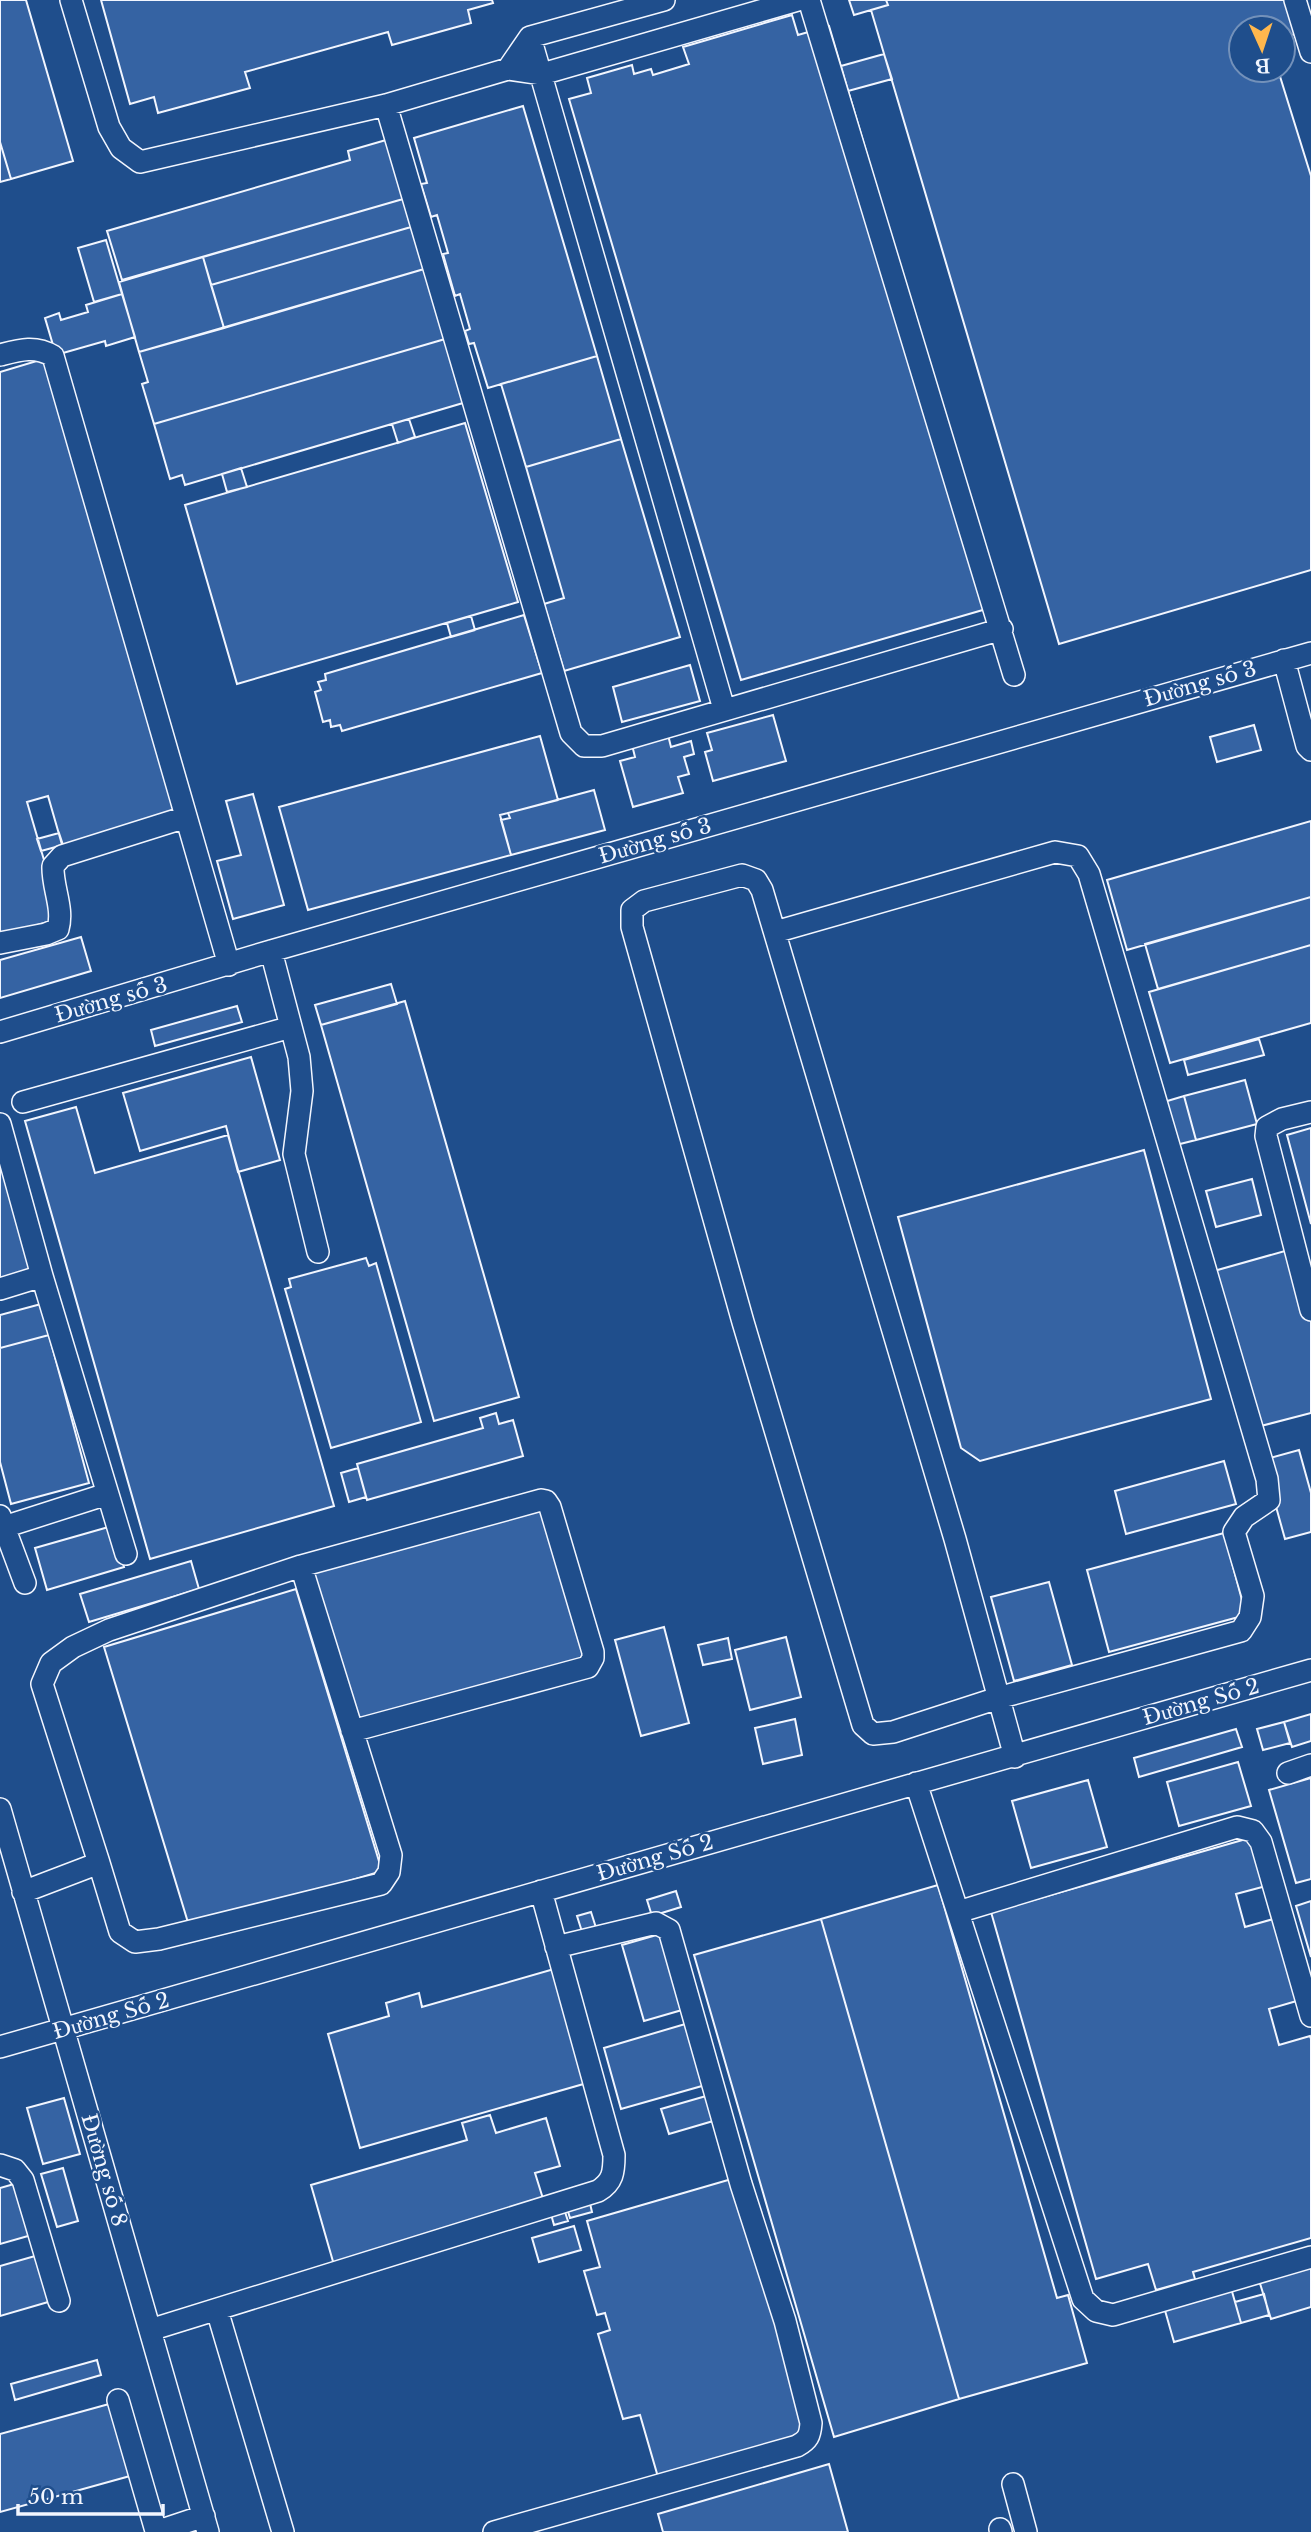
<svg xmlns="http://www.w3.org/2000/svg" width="1311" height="2532" font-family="'Libre Baskerville',serif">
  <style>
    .building { fill: #3563a3; stroke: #f2f6ff; stroke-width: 2 }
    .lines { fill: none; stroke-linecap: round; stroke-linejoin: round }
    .minor-casing { stroke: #f2f6ff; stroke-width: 24 }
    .minor { stroke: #1f4e8c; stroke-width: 21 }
    .labels { text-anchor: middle; stroke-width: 5; stroke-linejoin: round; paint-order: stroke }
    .street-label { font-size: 21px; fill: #f2f6ff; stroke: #1f4e8c }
  </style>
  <rect width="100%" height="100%" fill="#1f4e8c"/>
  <!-- building -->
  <path class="building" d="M 0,0 L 26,0 L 73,161 L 11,179 L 0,142 Z
    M 101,0 L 492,0 L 493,3 L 468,10 L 471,23 L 392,45 L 388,32 L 245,72 L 250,88 L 158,113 L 154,97 L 130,104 Z
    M 849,0 L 886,0 L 888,5 L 854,15 Z
    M 886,0 L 1286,0 L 1296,34 L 1283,37 L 1283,28 L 1241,28 L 1241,70 L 1278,70 L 1311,176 L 1311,570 L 1059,644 L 871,10 L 888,5 Z
    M 792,15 L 798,35 L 829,26 L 1000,605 L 741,680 L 569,99 L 591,93 L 587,78 L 632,65 L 634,74 L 651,69 L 653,75 L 689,64 L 683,47 Z
    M 884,54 L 892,79 L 848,91 L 841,66 Z
    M 523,106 L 597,356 L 488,388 L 474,343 L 469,344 L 465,331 L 470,329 L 460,294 L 455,296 L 443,254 L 448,253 L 437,215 L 431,217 L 421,184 L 427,183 L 414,138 Z
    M 386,140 L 403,199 L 122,280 L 107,231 L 350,160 L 348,151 Z
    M 0,142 L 11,179 L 0,182 Z
    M 403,199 L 411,227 L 211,285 L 203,257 Z
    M 411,227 L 424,269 L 224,328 L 211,285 Z
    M 106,240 L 122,294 L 94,302 L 78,248 Z
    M 203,257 L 224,328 L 139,352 L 119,282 Z
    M 424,269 L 445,339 L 154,424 L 142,384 L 148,382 L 139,352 Z
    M 122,294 L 135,337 L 106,346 L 105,341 L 56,355 L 45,318 L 59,313 L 61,320 L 88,312 L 86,305 Z
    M 445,339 L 463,403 L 185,485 L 182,475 L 170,479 L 154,424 Z
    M 597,356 L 621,439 L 526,467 L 501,384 Z
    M 50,357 L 184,812 L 63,848 L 48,796 L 27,802 L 61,918 L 0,936 L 0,372 Z
    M 409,419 L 415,437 L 398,443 L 392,424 Z
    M 465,423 L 518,602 L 237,684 L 185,505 Z
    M 621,439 L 680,637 L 564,671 L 544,604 L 564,598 L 526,467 Z
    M 241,468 L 247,487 L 227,492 L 222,474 Z
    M 524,615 L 542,673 L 342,731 L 340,725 L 331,727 L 330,720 L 323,722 L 315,692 L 321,690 L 318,682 L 326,680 L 325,674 Z
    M 471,616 L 475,630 L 451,637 L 447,623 Z
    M 690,665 L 700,701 L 622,722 L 613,687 Z
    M 773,715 L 786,761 L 713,781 L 705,752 L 712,750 L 707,733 Z
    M 1254,725 L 1261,750 L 1217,762 L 1210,737 Z
    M 667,731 L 671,747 L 691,741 L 694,754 L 684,757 L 689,774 L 678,777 L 683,793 L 633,807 L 620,761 L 635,757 L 631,741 Z
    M 540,736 L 558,800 L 500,815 L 511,855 L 308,910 L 279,807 Z
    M 594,790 L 605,830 L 511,855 L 501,820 L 510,818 L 508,813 Z
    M 253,794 L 284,905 L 233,919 L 217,861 L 241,855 L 226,801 Z
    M 1311,821 L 1311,897 L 1127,950 L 1107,880 Z
    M 59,833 L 63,845 L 41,851 L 37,839 Z
    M 1311,897 L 1311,945 L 1158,989 L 1145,944 Z
    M 81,937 L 91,971 L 0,998 L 0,960 Z
    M 1311,945 L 1311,1023 L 1170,1063 L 1149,992 Z
    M 391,984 L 397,1004 L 321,1025 L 315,1005 Z
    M 405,1001 L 519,1397 L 434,1421 L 321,1025 Z
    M 237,1006 L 242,1022 L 155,1046 L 151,1030 Z
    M 1259,1039 L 1264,1055 L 1188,1075 L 1184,1060 Z
    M 251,1057 L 280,1160 L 238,1172 L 226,1126 L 140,1151 L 123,1093 Z
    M 1245,1080 L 1257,1124 L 1196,1140 L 1184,1096 Z
    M 1184,1096 L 1196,1140 L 1176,1145 L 1164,1102 Z
    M 76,1107 L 95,1173 L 228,1135 L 334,1506 L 150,1559 L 25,1121 Z
    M 1311,1128 L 1311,1224 L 1287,1135 Z
    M 0,1140 L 37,1272 L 0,1282 Z
    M 1144,1150 L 1211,1399 L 980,1461 L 961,1448 L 898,1217 Z
    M 1252,1179 L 1261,1215 L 1216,1227 L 1206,1191 Z
    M 1292,1249 L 1311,1318 L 1311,1413 L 1257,1427 L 1214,1271 Z
    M 366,1258 L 369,1266 L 376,1263 L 421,1422 L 331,1448 L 285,1289 L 291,1287 L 289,1279 Z
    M 41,1304 L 49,1335 L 0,1348 L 0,1315 Z
    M 49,1335 L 89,1483 L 11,1504 L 0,1462 L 0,1348 Z
    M 496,1413 L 499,1424 L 513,1420 L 523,1456 L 367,1500 L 357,1464 L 483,1428 L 480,1418 Z
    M 1299,1450 L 1311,1493 L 1311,1532 L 1285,1539 L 1263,1460 Z
    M 1224,1461 L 1236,1504 L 1126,1534 L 1115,1491 Z
    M 358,1468 L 366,1497 L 349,1502 L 341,1473 Z
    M 545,1503 L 592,1658 L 352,1730 L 305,1575 Z
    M 112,1526 L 124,1567 L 47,1590 L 35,1548 Z
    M 1224,1533 L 1246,1615 L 1109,1652 L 1087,1570 Z
    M 191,1561 L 199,1589 L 89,1622 L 80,1594 Z
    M 1049,1582 L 1072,1665 L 1014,1681 L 991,1597 Z
    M 296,1589 L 382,1871 L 190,1929 L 104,1647 Z
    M 664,1627 L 689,1723 L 641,1736 L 615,1640 Z
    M 786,1637 L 801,1697 L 750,1710 L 735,1650 Z
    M 728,1638 L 732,1659 L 703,1665 L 698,1645 Z
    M 1311,1714 L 1311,1741 L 1292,1747 L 1284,1722 Z
    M 795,1719 L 802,1755 L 763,1764 L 755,1728 Z
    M 1284,1722 L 1290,1743 L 1263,1750 L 1257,1729 Z
    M 1236,1729 L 1242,1747 L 1139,1777 L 1134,1758 Z
    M 1238,1762 L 1251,1806 L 1179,1826 L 1167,1782 Z
    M 1311,1778 L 1311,1879 L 1296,1883 L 1269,1790 Z
    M 1088,1780 L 1107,1847 L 1031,1868 L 1012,1801 Z
    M 1253,1837 L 1266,1886 L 1236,1894 L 1245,1927 L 1277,1918 L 1300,2000 L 1269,2009 L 1279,2045 L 1310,2036 L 1311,2039 L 1311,2238 L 1193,2272 L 1195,2279 L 1156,2290 L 1148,2264 L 1096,2279 L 991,1912 Z
    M 938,1885 L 1057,2298 L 1068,2295 L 1087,2363 L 959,2399 L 821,1919 Z
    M 676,1891 L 681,1907 L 652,1916 L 647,1900 Z
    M 1311,1901 L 1311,1957 L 1296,1906 Z
    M 591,1912 L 598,1934 L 584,1938 L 577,1916 Z
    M 821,1919 L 959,2399 L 834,2437 L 694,1955 Z
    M 660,1934 L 682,2010 L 644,2021 L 622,1945 Z
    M 554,1969 L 587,2083 L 360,2148 L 328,2034 L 389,2016 L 386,2003 L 419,1993 L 422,2007 Z
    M 692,2022 L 709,2084 L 621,2109 L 604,2048 Z
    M 713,2094 L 720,2119 L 669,2134 L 661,2109 Z
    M 64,2098 L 80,2154 L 43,2164 L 27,2108 Z
    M 490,2115 L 496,2133 L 546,2118 L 560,2166 L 535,2173 L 545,2205 L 334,2265 L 311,2185 L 467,2140 L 462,2123 Z
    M 63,2168 L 78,2221 L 57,2227 L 41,2174 Z
    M 735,2178 L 809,2434 L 658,2477 L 640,2415 L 623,2419 L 598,2334 L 610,2330 L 605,2313 L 597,2315 L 584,2271 L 600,2267 L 587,2221 Z
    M 21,2182 L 35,2234 L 0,2244 L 0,2188 Z
    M 588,2195 L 592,2212 L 570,2218 L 565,2202 Z
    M 562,2203 L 568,2221 L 554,2225 L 549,2207 Z
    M 574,2226 L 581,2250 L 539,2262 L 532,2238 Z
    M 42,2254 L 55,2300 L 0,2316 L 0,2266 Z
    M 1311,2262 L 1311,2307 L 1271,2319 L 1258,2277 Z
    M 1231,2288 L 1241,2323 L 1174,2342 L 1164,2307 Z
    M 1264,2294 L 1269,2315 L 1241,2323 L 1235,2302 Z
    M 97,2360 L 101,2375 L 15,2400 L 11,2384 Z
    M 109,2404 L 130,2476 L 0,2512 L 0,2434 Z
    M 829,2464 L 848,2532 L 663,2532 L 658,2514 Z"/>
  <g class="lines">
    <defs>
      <path id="minor" d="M 71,0 L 109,127 L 121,148 L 140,162 L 386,105 L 508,69 L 542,74 L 798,0
        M 809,0 L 1014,675
        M 1295,0 L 1311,52
        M 530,37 L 724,709
        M 508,69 L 530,37 L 664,0
        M 386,105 L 571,733 L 584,746 L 602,746 L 1002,629
        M 0,355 C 19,350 35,345 53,356 L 229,965
        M 1284,660 L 1307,746 L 1311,750
        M 775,932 L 1055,852 L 1078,856 L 1089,874 L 1267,1479 L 1269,1500 L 1244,1517 L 1234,1532 L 1253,1596 L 1250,1617 L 1241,1631 L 998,1698 L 893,1732 L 873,1734 L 863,1725 L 743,1322 L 632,927 L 632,910 L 644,901 L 742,875 L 756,880 L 762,890 L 955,1539 L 1015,1757
        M 0,943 L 46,934 L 58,929 C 64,908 52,887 53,866 L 62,856 L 186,817
        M 271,951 L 299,1057 L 302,1091 L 294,1154 L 318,1252
        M 0,1032 L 271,951 L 1311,653
        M 23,1102 L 291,1027
        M 1311,1112 L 1282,1119 L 1267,1127 L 1266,1136 L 1311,1310
        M 0,1124 L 42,1276 L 0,1289
        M 42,1276 L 126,1554
        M 0,1516 L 25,1583
        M 4,1527 L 107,1494
        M 1288,1773 L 1311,1765
        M 916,1783 L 1083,2299 L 1096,2311 L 1113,2315 L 1311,2257
        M 0,1809 L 208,2532
        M 99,1863 L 120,1932 L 135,1942 L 159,1939 L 381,1884 L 389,1872 L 391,1855 L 301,1566
        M 23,1892 L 99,1863 L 42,1684 L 51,1663 L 73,1647 L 109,1630 L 301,1566 L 541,1500 L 546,1501 L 550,1507 L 593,1652 L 593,1658 L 588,1667 L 352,1731
        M 958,1912 L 1237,1827 L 1253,1831 L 1261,1842 L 1311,2016
        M 0,2047 L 1311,1670
        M 0,2165 L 15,2170 L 23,2180 L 59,2301
        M 217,2310 L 283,2532
        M 150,2330 L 598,2191 C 613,2182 614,2172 614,2155 L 541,1891
        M 118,2400 L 156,2531
        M 1013,2484 L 1026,2532
        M 1000,2529 L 1001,2532
        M 156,2532 L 204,2516
        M 494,2532 L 797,2446 C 808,2440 810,2436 811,2423 L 785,2321 L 741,2184 L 669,1930 L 656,1923 L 556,1947"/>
    </defs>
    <!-- minor casing -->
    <use href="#minor" class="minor-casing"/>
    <!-- minor -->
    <use href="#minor" class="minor"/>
  </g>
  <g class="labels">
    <!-- street labels -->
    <g class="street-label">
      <text transform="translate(1200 684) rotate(-16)" y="7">Đường số 3</text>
      <text transform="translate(655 841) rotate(-16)" y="7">Đường số 3</text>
      <text transform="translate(111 1000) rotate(-16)" y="7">Đường số 3</text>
      <text transform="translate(1201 1702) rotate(-16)" y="7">Đường Số 2</text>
      <text transform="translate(655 1858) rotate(-16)" y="7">Đường Số 2</text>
      <text transform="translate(111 2016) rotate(-16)" y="7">Đường Số 2</text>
      <text transform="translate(104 2170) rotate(74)" y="7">Đường số 8</text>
    </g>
  </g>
  <!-- north arrow -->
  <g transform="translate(1262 49) rotate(177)"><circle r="33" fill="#1f4e8c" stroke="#7391ba" stroke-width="2"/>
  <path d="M0-5L12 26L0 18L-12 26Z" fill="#ffb74d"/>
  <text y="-10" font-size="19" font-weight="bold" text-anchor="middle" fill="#f2f6ff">B</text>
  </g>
  <!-- scale -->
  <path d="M18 2504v10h145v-10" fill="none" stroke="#f2f6ff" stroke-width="3.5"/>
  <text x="28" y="2504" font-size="21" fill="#f2f6ff" stroke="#1f4e8c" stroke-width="5" paint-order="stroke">50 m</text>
</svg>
